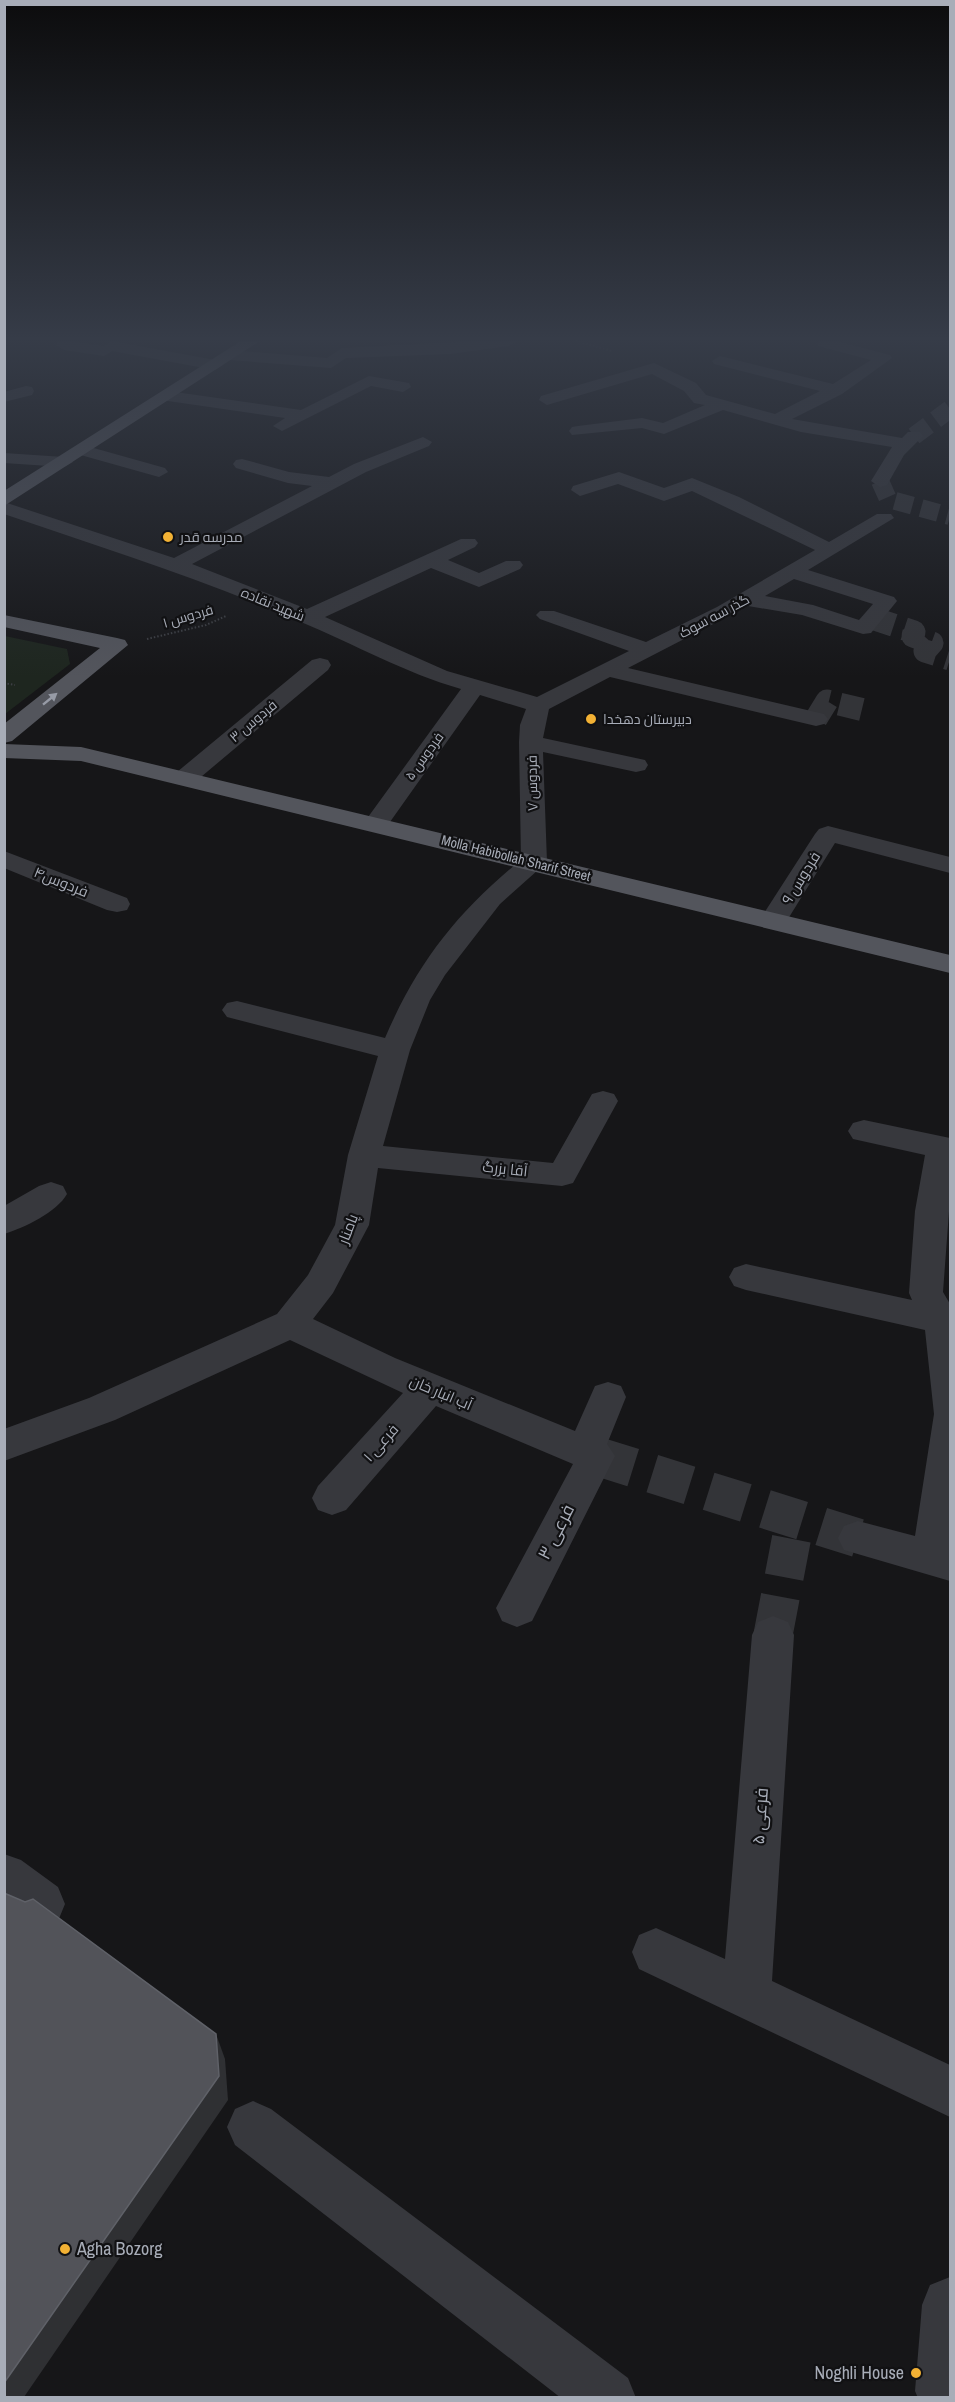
<svg xmlns="http://www.w3.org/2000/svg" width="955" height="2402" font-family="'Archivo Narrow',Cairo,sans-serif">
  <style>
    .green { fill: #1e261f }
    .lines { fill: none; stroke-linecap: round; stroke-linejoin: round }
    .minor-tunnel-far2 { stroke: #333438; stroke-width: 18; stroke-dasharray: 18 9; stroke-linecap: butt }
    .minor-tunnel-far1 { stroke: #333438; stroke-width: 23; stroke-dasharray: 23 11; stroke-linecap: butt }
    .minor-tunnel { stroke: #333438; stroke-width: 39; stroke-dasharray: 39 20; stroke-linecap: butt }
    .path { stroke: #3d3f44; stroke-width: 2; stroke-dasharray: 1.5 2; stroke-linecap: butt }
    .minor { fill: #37383d; fill-rule: evenodd }
    .major { fill: #53555c; fill-rule: evenodd }
    .shaded-wall { fill: #2f3033 }
    .building { fill: #525359; stroke: #5f6168; stroke-width: 1.5 }
    .oneway { fill: #979ba6 }
    .poi-dot { fill: #f2b134; stroke: #111113; stroke-width: 2 }
    .labels { text-anchor: middle; stroke-width: 4.5; stroke-linejoin: round; paint-order: stroke }
    .far-poi-label { font-size: 14px; fill: #a8adb8; stroke: #111113; text-anchor: start }
    .far-street-label { font-size: 14px; fill: #a8adb8; stroke: #111113 }
    .street-label { font-size: 15px; fill: #a8adb8; stroke: #111113 }
    .near-street-label { font-size: 18px; fill: #a8adb8; stroke: #111113 }
    .near-poi-label { font-size: 18px; fill: #a8adb8; stroke: #111113; text-anchor: start }
  </style>
  <rect width="100%" height="100%" fill="#161618"/>
  <!-- green -->
  <path class="green" d="M 5,636 L 67,649 L 70,664 L 5,714 Z"/>
  <g class="lines">
    <!-- minor-tunnel-far2 -->
    <path class="minor-tunnel-far2" d="M 914,436 L 950,409
      M 880,481 L 888,499 L 950,516"/>
    <!-- minor-tunnel-far1 -->
    <path class="minor-tunnel-far1" d="M 872,618 L 914,632 L 913,636 L 932,643 L 925,651 L 950,659
      M 816,719 L 827,701 L 868,711"/>
    <!-- minor-tunnel -->
    <path class="minor-tunnel" d="M 596,1456 L 858,1538
      M 773,1635 L 795,1520"/>
    <!-- path -->
    <path class="path" d="M 576,341 L 612,351
      M 147,639 L 206,625 L 226,616
      M 4,683 L 15,685"/>
    <!-- minor -->
    <path class="minor" d="M 69,341 L 104,346 L 112,341 L 215,360 L 223,365 L 215,370 L 112,351 L 104,356 L 64,350 L 56,345 L 58,342 Z
      M 474,341 L 517,341 L 509,346 L 450,354 L 346,358 L 331,368 L 230,360 L 222,355 L 230,350 L 327,358 L 342,348 Z
      M 818,341 L 836,341 L 890,355 L 892,358 L 842,394 L 792,419 L 902,438 L 908,432 L 920,432 L 923,436 L 904,455 L 887,485 L 880,487 L 871,481 L 892,447 L 801,432 L 723,410 L 664,434 L 642,428 L 572,435 L 569,431 L 572,427 L 578,426 L 642,418 L 663,423 L 705,405 L 694,403 L 684,391 L 652,374 L 547,405 L 539,400 L 541,396 L 654,363 L 696,383 L 706,395 L 775,414 L 820,391 L 714,364 L 712,361 L 720,356 L 833,384 L 871,360 L 818,346 Z
      M 369,376 L 409,383 L 411,387 L 403,392 L 371,386 L 282,431 L 273,426 L 285,418 L 168,401 L 160,396 L 168,391 L 301,410 Z
      M 26,386 L 32,387 L 34,391 L 32,395 L 4,402 L 4,392 Z
      M 423,437 L 432,442 L 429,446 L 366,472 L 192,564 L 307,609 L 461,539 L 475,539 L 478,543 L 475,547 L 448,560 L 479,573 L 506,561 L 520,561 L 523,565 L 520,569 L 479,587 L 431,568 L 325,617 L 447,671 L 537,697 L 629,651 L 540,619 L 536,615 L 540,611 L 554,611 L 646,642 L 717,607 L 815,550 L 692,491 L 664,501 L 618,484 L 580,496 L 571,490 L 573,486 L 619,472 L 664,488 L 692,478 L 739,497 L 829,542 L 877,514 L 891,514 L 894,518 L 808,570 L 894,597 L 897,601 L 871,633 L 863,634 L 802,615 L 748,606 L 628,668 L 824,714 L 828,719 L 824,724 L 816,726 L 610,677 L 549,709 L 543,738 L 645,760 L 648,765 L 645,770 L 636,772 L 543,752 L 547,862 L 500,904 L 445,975 L 430,1000 L 410,1050 L 383,1146 L 553,1163 L 592,1094 L 603,1091 L 614,1094 L 618,1101 L 573,1183 L 562,1186 L 378,1168 L 369,1225 L 333,1293 L 313,1319 L 395,1358 L 575,1431 L 595,1386 L 608,1382 L 621,1386 L 626,1397 L 607,1444 L 615,1456 L 532,1621 L 517,1627 L 502,1621 L 496,1608 L 573,1464 L 436,1406 L 346,1510 L 332,1515 L 318,1510 L 312,1498 L 318,1486 L 403,1393 L 290,1340 L 115,1420 L 4,1461 L 4,1429 L 89,1398 L 277,1314 L 308,1275 L 335,1225 L 348,1155 L 378,1056 L 227,1017 L 222,1010 L 227,1003 L 237,1001 L 385,1038 C 417,963 458,911 521,860 L 519,742 L 520,725 L 526,709 L 480,695 L 385,829 L 376,832 L 367,829 L 363,824 L 461,689 C 405,673 354,644 301,622 C 204,580 104,548 4,514 L 4,502 L 174,558 L 312,486 L 288,483 L 236,468 L 233,464 L 236,460 L 242,459 L 289,472 L 329,477 L 354,464 ZM 794,579 L 873,604 L 859,620 L 813,605 L 765,596 Z
      M 83,445 L 165,468 L 168,472 L 159,477 L 77,454 L 74,450 Z
      M 4,453 L 64,457 L 73,462 L 64,467 L 4,463 Z
      M 320,658 L 328,660 L 331,665 L 328,670 L 195,782 L 186,784 L 177,782 L 174,777 L 177,772 L 312,660 Z
      M 828,826 L 950,857 L 950,873 L 835,843 L 783,927 L 773,929 L 763,927 L 759,921 L 815,834 L 819,829 Z
      M 4,851 L 127,898 L 130,904 L 127,910 L 117,912 L 107,910 L 4,868 Z
      M 864,1120 L 950,1138 L 950,1198 L 943,1292 L 950,1304 L 950,1581 L 844,1550 L 838,1538 L 844,1526 L 858,1521 L 915,1536 L 934,1414 L 925,1330 L 746,1290 L 734,1286 L 729,1277 L 734,1268 L 746,1264 L 912,1300 L 909,1293 L 915,1211 L 925,1155 L 853,1139 L 848,1131 L 853,1123 Z
      M 51,1182 L 63,1186 L 67,1194 C 57,1212 24,1228 4,1234 L 4,1206 L 39,1186 Z
      M 773,1616 L 788,1622 L 794,1635 L 772,1981 L 950,2065 L 950,2117 L 639,1969 L 632,1952 L 639,1935 L 656,1928 L 725,1959 L 752,1635 L 758,1622 Z
      M 4,1854 L 21,1860 L 58,1887 L 65,1904 L 58,1921 L 41,1928 L 24,1921 L 4,1906 Z
      M 253,2101 L 271,2109 L 628,2378 L 636,2398 L 561,2398 L 235,2145 L 227,2127 L 235,2109 Z
      M 950,2277 L 950,2398 L 918,2398 L 915,2391 L 922,2305 L 930,2285 Z"/>
    <!-- major -->
    <path class="major" d="M 241,341 L 260,341 L 4,506 L 4,491 Z
      M 4,615 L 117,638 L 125,640 L 128,645 L 12,741 L 4,743 L 4,724 L 100,648 L 4,627 Z
      M 4,744 L 81,747 L 950,955 L 950,973 L 81,761 L 4,758 Z"/>
  </g>
  <!-- shaded-wall -->
  <path class="shaded-wall" d="M 216,2034 L 225,2059 L 228,2100 L 24,2397 L 4,2397 L 4,2383 Z"/>
  <!-- building -->
  <path class="building" d="M 4,1893 L 25,1902 L 33,1899 L 216,2034 L 219,2076 L 4,2383 Z"/>
  <!-- one-way arrows -->
  <defs><path id="oneway-solid" d="M-6-.8H1V-3.2L6.5 0L1 3.2V.8H-6Z" transform="scale(1.5)"/></defs>
  <use class="oneway" href="#oneway-solid" transform="translate(50 699) rotate(-39)"/>
  <!-- sky -->
  <linearGradient id="sky" x2="0" y2="1"><stop stop-color="#0c0c0d"/><stop offset="0.5" stop-color="#363c48"/><stop offset="1" stop-color="#363c48" stop-opacity="0"/></linearGradient>
  <rect width="955" height="677" fill="url(#sky)"/>
  <!-- markers -->
  <g class="poi-dot">
    <circle cx="168" cy="537" r="6"/>
    <circle cx="591" cy="719" r="6"/>
    <circle cx="65" cy="2249" r="6"/>
    <circle cx="916" cy="2373" r="6"/>
  </g>
  <g class="labels">
    <!-- far-poi labels -->
    <g class="far-poi-label">
      <text x="180" y="542">مدرسه قدر</text>
      <text x="603" y="724">دبیرستان دهخدا</text>
    </g>
    <!-- far-street labels -->
    <g class="far-street-label">
      <text transform="translate(273 604) rotate(22)" y="5">شهید نقاده</text>
      <text transform="translate(188 616) rotate(-16)" y="5">فردوس ۱</text>
      <text transform="translate(714 616) rotate(-28)" y="5">گذر سه سوک</text>
      <text transform="translate(253 721) rotate(-40)" y="5">فردوس ۳</text>
      <text transform="translate(424 756) rotate(-54)" y="5">فردوس ۵</text>
      <text transform="translate(532 783) rotate(-91)" y="5">فردوس ۷</text>
      <text transform="translate(516 858) rotate(14)" y="5">Molla Habibollah Sharif Street</text>
    </g>
    <!-- street labels -->
    <g class="street-label">
      <text transform="translate(801 878) rotate(-58)" y="5">فردوس ۹</text>
      <text transform="translate(61 882) rotate(22)" y="5">فردوس۴</text>
      <text transform="translate(505 1169) rotate(6)" y="5">آقا بزرگ</text>
      <text transform="translate(348 1229) rotate(-69)" y="5">پامنار</text>
      <text transform="translate(441 1393) rotate(23)" y="5">آب انبار خان</text>
      <text transform="translate(381 1443) rotate(-48)" y="5">فرعی ۱</text>
    </g>
    <!-- near-street labels -->
    <g class="near-street-label">
      <text transform="translate(556 1532) rotate(-63)" y="6">فرعی ۳</text>
      <text transform="translate(760 1816) rotate(-86)" y="6">فرعی ۵</text>
    </g>
    <!-- near-poi labels -->
    <g class="near-poi-label">
      <text x="77" y="2255">Agha Bozorg</text>
      <text x="904" y="2379" text-anchor="end">Noghli House</text>
    </g>
  </g>
  <!-- border -->
  <rect width="955" height="2402" fill="none" stroke="#a8adb8" stroke-width="12"/>
</svg>
